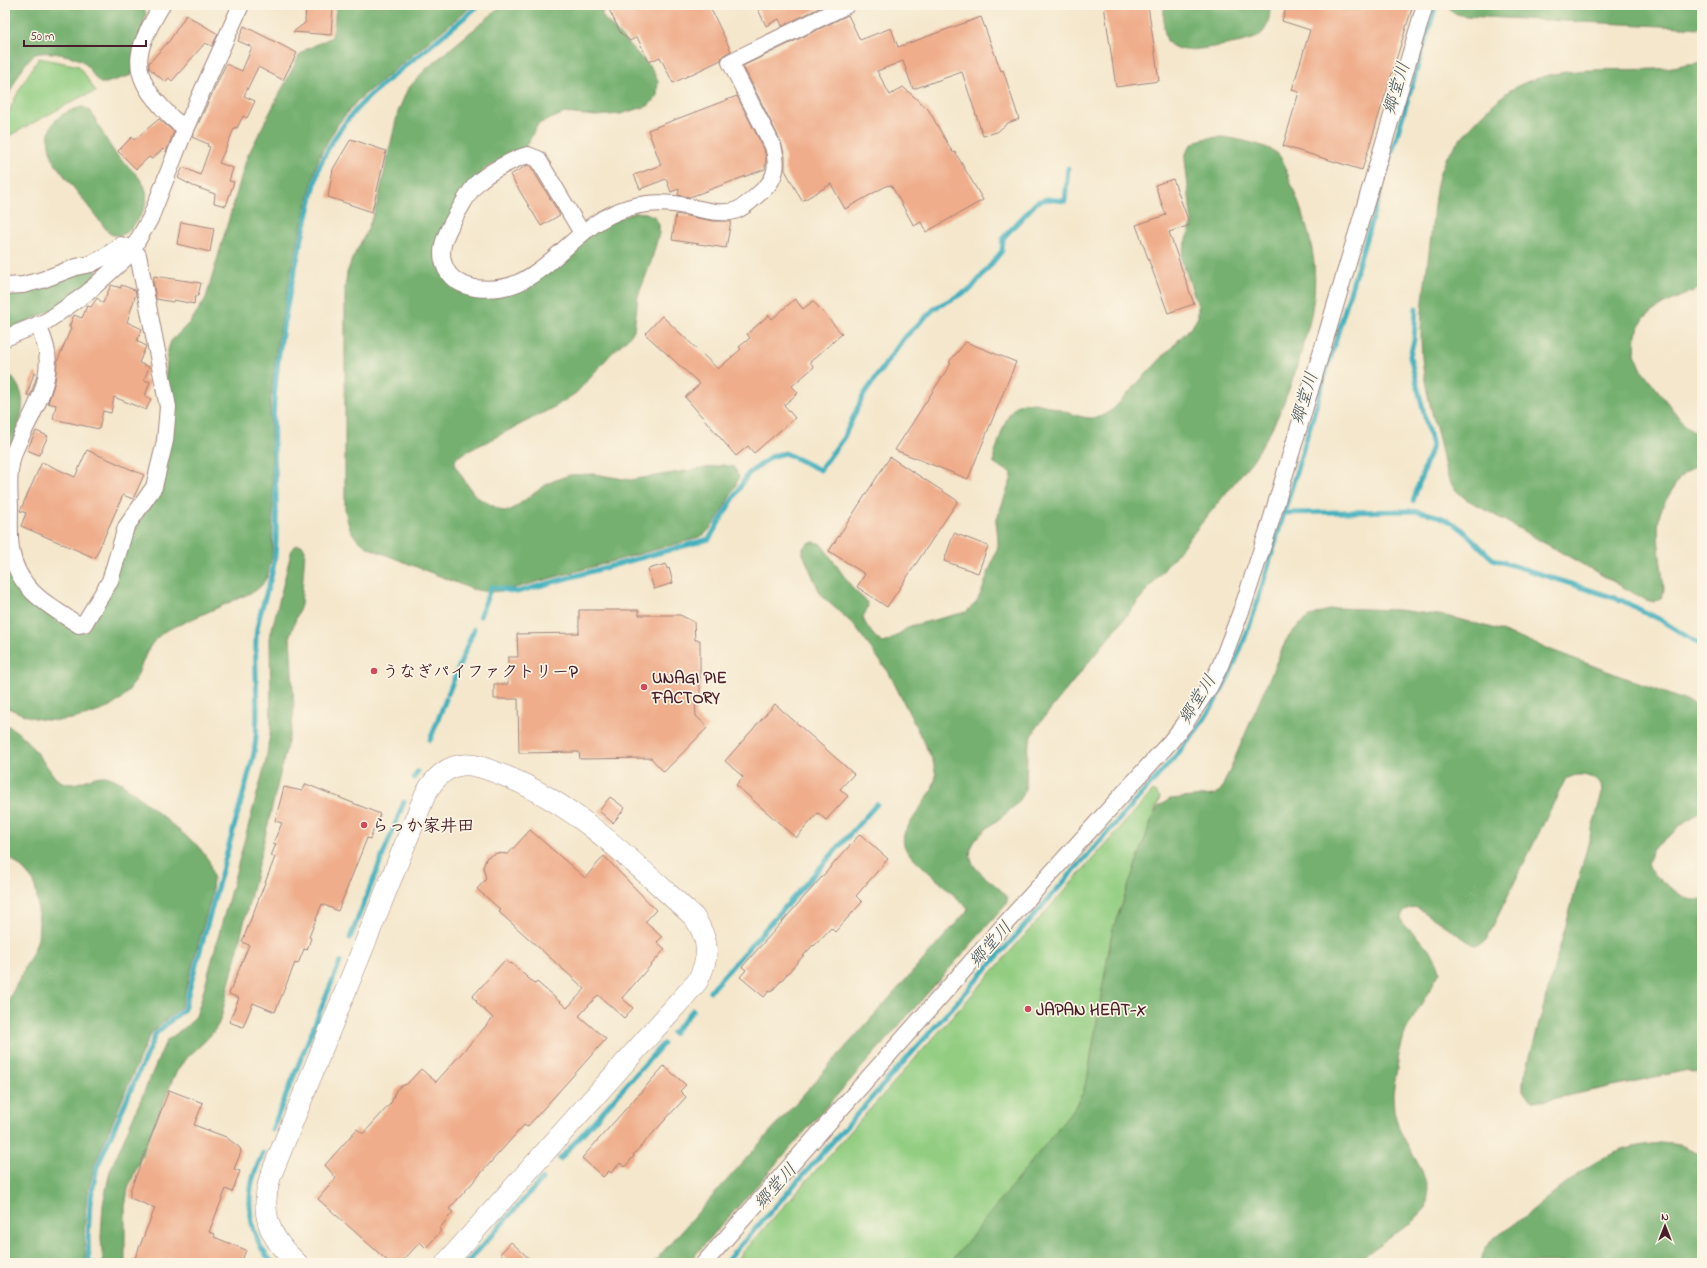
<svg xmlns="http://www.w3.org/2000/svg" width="1707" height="1268" font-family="'Indie Flower','Klee One',sans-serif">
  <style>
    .green { fill: #92cd81; stroke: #6e7656 }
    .forest { fill: #75b06f; stroke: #60684d }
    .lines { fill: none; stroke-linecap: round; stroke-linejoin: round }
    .stream { stroke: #42b0bd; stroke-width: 5 }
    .building { fill: #efad8b }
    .minor-casing { stroke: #9f837c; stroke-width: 18 }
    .tertiary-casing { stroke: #9f837c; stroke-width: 22 }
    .minor { stroke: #fff; stroke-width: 16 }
    .tertiary { stroke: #fff; stroke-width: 21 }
    .poi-dot { fill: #d1495b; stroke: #fcf5e5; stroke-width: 1.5 }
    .labels { text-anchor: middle; stroke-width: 3.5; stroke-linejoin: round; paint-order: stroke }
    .poi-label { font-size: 17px; font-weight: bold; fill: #4a1f2b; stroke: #fcf5e5; text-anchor: start }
    .water-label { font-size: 18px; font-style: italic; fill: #475965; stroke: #fcf5e5 }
  </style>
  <rect width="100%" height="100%" fill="#fcf5e5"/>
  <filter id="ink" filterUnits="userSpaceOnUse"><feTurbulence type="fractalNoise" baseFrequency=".025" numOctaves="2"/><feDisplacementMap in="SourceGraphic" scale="8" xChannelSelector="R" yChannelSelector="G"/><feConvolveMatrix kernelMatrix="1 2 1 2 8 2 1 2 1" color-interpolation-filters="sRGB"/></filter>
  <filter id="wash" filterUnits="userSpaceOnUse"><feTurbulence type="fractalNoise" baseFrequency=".012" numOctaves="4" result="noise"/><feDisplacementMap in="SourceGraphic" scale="16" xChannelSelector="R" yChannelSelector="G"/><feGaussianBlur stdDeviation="0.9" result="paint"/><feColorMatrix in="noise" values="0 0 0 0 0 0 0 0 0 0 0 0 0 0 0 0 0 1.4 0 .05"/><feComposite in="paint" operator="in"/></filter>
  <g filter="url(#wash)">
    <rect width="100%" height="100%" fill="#f4e7cc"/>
    <!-- green -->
    <path class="green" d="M 39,58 L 79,66 L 96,92 L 83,96 L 5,138 C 5,108 23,83 39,58 Z
      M 1153,791 L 1160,797 L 1112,932 L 1088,1074 L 1083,1093 L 1073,1110 L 957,1256 L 950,1263 L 739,1263 L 736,1260 Z"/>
    <!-- forest -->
    <path class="forest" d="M 5,5 L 139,5 L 144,8 L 146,14 L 132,75 L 106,83 L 100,83 C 93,77 90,67 82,61 C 75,56 42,49 34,55 C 23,62 7,95 5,108 Z
      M 336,5 L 473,5 L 358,100 L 338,124 L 322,151 L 316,166 L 290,275 L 277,345 L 270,403 L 273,504 L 272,556 L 267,577 L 262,585 L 255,591 L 165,631 C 140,650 145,668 129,690 C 121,702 109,708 97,712 C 63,724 37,724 5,706 L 5,556 C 8,564 10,572 14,580 C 26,604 53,617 76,631 L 83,632 L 89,628 L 133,530 L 155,498 L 168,350 L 171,341 L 191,321 L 206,298 L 247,157 L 299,56 L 305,50 L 332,37 L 334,27 Z
      M 503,5 L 608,5 L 602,12 L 602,16 L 652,69 L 658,81 L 657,96 L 648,106 L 620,114 L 595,116 L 565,113 L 538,124 L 526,147 L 483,170 L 436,259 L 484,295 L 601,226 L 635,212 L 646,213 L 655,217 L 659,225 L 659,233 L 651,262 L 638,296 L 634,330 L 631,335 L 610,355 L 576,393 L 556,406 L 457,457 L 455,461 L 455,466 L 473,493 L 480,499 L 503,511 L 511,510 L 547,484 L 558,479 L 570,475 L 594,474 L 630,480 L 723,465 L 734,467 L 739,477 C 735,489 716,525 705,534 C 702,536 698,537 694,539 L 504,591 L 488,592 L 472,589 L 369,548 C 351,536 349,530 345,509 L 345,288 L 347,273 L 352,259 L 367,231 L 377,204 L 398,112 L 407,90 L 425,70 Z
      M 1164,5 L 1270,5 C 1270,16 1269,28 1259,36 C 1252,42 1198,50 1187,50 C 1181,50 1171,47 1168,42 C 1162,32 1164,16 1164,5 Z
      M 1447,5 L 1702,5 L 1702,28 L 1465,16 L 1453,13 Z
      M 1702,63 L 1702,287 L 1662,305 L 1644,318 L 1636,334 L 1635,354 L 1642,370 L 1683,423 L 1689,429 L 1702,433 L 1702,464 C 1684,471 1680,476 1671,492 C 1666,500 1661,508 1659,518 C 1656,540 1662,566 1664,589 L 1662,597 L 1654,602 L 1646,600 L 1466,499 C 1462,496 1457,492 1454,488 C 1444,475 1443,454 1439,439 C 1432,412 1424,385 1422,357 C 1418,317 1427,275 1431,235 C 1434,212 1434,184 1444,162 C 1453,144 1492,103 1509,91 C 1551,64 1610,71 1657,69 C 1672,68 1687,63 1702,63 Z
      M 82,107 L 87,109 L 92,113 C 99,126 106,141 115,153 C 123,163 135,171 142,182 C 153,198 142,217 130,229 C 123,236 117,238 109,233 L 56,165 C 41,136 48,115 82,107 Z
      M 1223,137 C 1237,139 1268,145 1278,154 C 1280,156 1282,160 1283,162 C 1295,195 1311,229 1314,264 C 1317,298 1310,324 1300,356 C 1288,396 1276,426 1252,461 L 1037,726 C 1032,736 1028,745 1027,755 C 1026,768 1028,782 1023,795 C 1013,816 964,834 971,859 C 975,874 998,884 1007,897 L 1007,902 L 1004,907 L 688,1263 L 653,1263 L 967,911 L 968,908 L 908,853 C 903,845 902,840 905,831 L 932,790 L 936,776 L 933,761 L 889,673 L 853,624 L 826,600 L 820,593 L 803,554 L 803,548 L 808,543 L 815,542 L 821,544 L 854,590 L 867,602 L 868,606 L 863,618 C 866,626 875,639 883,643 L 889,641 L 910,626 L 966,612 L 976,603 L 982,591 L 998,546 L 998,538 L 996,521 L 1012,477 L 1011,473 C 1006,468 999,469 994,463 L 994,456 C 999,442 1004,419 1014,408 C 1030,391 1073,420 1094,418 C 1102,417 1107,413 1113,409 L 1193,325 L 1198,317 L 1198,306 L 1181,258 L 1192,224 L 1185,159 C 1188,138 1205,138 1223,137 Z
      M 93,269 L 97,271 C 95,282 54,308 44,314 C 32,320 18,326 5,328 L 5,290 Z
      M 5,373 C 11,374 13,378 16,383 C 32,404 14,437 5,459 Z
      M 298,545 L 303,546 L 305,550 L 301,605 L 290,635 L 294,710 L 292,725 L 221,1018 C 215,1035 200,1045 187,1058 C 180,1065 176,1072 172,1081 L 128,1189 L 125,1207 L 125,1263 L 103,1263 L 101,1238 L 103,1204 L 110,1171 L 166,1041 L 187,1026 L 196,1016 L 200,1004 L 266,761 L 271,727 L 270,637 L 292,549 L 294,546 Z
      M 1337,608 L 1397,610 L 1446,616 L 1493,628 L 1702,707 L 1702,809 L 1653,849 C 1650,855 1647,861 1649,867 C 1652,875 1684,900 1693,900 C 1696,900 1699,899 1702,899 L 1702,1078 L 1698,1072 L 1688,1070 L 1543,1101 L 1532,1100 L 1523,1092 L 1523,1082 L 1602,793 L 1601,784 C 1590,775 1578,771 1565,780 L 1486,940 C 1481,945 1478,946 1472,944 L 1418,908 C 1410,906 1404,910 1401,918 L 1403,923 C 1416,937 1437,952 1440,972 L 1405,1032 L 1399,1055 L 1393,1093 L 1394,1112 L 1400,1131 L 1422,1171 L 1428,1189 L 1425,1209 L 1412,1222 L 1354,1263 L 950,1263 L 1073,1110 L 1083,1093 L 1088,1074 L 1112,932 L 1153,816 L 1159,806 L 1170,799 L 1214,795 L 1221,790 L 1286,640 C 1303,619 1310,614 1337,608 Z
      M 5,724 C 23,733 34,750 46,765 C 50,770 54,778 60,781 C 76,790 89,775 105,776 C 111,777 116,780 122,783 L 199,847 L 209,861 L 213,877 L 212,894 L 181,1007 L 153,1031 L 146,1043 L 94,1166 L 86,1202 L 84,1238 L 86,1263 L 5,1263 L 5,1007 L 33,952 L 38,939 L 39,922 L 37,897 L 34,882 L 25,871 L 5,853 Z
      M 1659,1143 C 1676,1144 1688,1145 1702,1156 L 1702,1263 L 1481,1263 C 1482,1256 1484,1249 1489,1244 C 1498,1234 1510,1228 1520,1220 C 1549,1198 1584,1164 1617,1152 C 1630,1147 1644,1145 1659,1143 Z"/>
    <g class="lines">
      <!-- stream -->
      <path class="stream" d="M 1413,501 L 1432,446 L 1410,356 L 1414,340 L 1416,308
        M 1283,513 L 1409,511 C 1431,512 1452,519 1468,535 C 1477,543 1483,551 1493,559 L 1621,600 L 1659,619 L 1702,646
        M 480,616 L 491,587 L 517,592 L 709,539 L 748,474 L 771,457 L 785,453 L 820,470 L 844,437 L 863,396 L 903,339 L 935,308 L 971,289 L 1002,251 L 1003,238 L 1037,202 L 1047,199 L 1065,201 L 1068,168
        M 448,694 L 474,629
        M 430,740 L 446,699
        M 414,778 L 417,772
        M 350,938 L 404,802
        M 710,991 L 877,804
        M 673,1033 L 693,1010
        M 272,1130 L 340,962
        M 263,1153 C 258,1164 252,1176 251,1188 C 247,1215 254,1244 273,1263
        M 560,1159 L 663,1044
        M 89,1263 L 88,1238 L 90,1202 L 97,1167 L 156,1033 L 184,1009 L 253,758 C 261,718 254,678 256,637 C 258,609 273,583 275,555 C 280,504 271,452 274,401 C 279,322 301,244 319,167 C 343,113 375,90 420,54 C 440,38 459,22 479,5
        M 467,1263 L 542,1179
        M 725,1263 L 1180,751 C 1218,706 1236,665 1255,610 L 1436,5"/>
    </g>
    <g id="blocks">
      <!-- building -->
      <path class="building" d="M 306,5 L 333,5 L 331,35 L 293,32 L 305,23 Z
        M 607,5 L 709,5 L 731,51 L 722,56 L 721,60 L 673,83 L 660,57 L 649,62 L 637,37 L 630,41 L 620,32 Z
        M 756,5 L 825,5 L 782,26 L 779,19 L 766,26 Z
        M 1104,5 L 1148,5 L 1159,81 L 1116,87 Z
        M 1287,5 L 1413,5 L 1362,170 L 1283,146 L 1299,92 L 1292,90 L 1310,30 L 1282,21 Z
        M 186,15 L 218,34 L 212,46 L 205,43 L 172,81 L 169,78 L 165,82 L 149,68 L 149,63 L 170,40 Z
        M 848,15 L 860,40 L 891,28 L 898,47 L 981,17 L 1001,71 L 1003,70 L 1019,119 L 1008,123 L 997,132 L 983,136 L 962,72 L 913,89 L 903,61 L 877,71 L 890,95 L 903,87 L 928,109 L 953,153 L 955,152 L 983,200 L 926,232 L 921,222 L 914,226 L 891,185 L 889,186 L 888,185 L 845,209 L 831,184 L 802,201 L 785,170 L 785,157 L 781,142 L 743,66 Z
        M 244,26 L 297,53 L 283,80 L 258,67 L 244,96 L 255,101 L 247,118 L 243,116 L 237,128 L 235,127 L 219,163 L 233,168 L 229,181 L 234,182 L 226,206 L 214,203 L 215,194 L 193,186 L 178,178 L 183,167 L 200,175 L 210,147 L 207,146 L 208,144 L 192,137 L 226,64 L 242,71 L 252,47 L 238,41 Z
        M 737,96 L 764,149 L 766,159 L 765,169 L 690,197 L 678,195 L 679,189 L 671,192 L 666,179 L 640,189 L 634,175 L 661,165 L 648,130 Z
        M 159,119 L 174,132 L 166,152 L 163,149 L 152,159 L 149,157 L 136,169 L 118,151 L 132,137 L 134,140 Z
        M 351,139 L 386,151 L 372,212 L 328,197 L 333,169 Z
        M 528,165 L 531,167 L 560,215 L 541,226 L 510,175 Z
        M 1173,179 L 1190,225 L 1169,232 L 1194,304 L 1168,313 L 1136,225 L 1166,215 L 1155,185 Z
        M 676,214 L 713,221 L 731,221 L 726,248 L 672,240 Z
        M 181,222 L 214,228 L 210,252 L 177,244 Z
        M 154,276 L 201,283 L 198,296 L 195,296 L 194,304 L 174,300 L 173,302 L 156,299 L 153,281 Z
        M 111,285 L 121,288 L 121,285 L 135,290 L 136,294 L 127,322 L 142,329 L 137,341 L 146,346 L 139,363 L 149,367 L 144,380 L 150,382 L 145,396 L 151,399 L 146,410 L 114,397 L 111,413 L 103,411 L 99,429 L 53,419 L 56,405 L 48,403 L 55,381 L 57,362 L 71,328 L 69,327 L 74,315 L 82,318 L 87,306 L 91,307 L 97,298 L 103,303 Z
        M 795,299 L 803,309 L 813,301 L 842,334 L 810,362 L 814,367 L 792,386 L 798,393 L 784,405 L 795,418 L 754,453 L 748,446 L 736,456 L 685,397 L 700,384 L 645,334 L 662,316 L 718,369 L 741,349 L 739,347 L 750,338 L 747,334 L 769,315 L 772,319 Z
        M 966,342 L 1016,362 L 968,479 L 895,450 L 951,363 L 949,362 Z
        M 34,373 L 37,374 L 37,376 L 30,396 L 27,395 Z
        M 36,431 L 48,436 L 39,455 L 27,450 Z
        M 87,450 L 144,475 L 133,499 L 123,495 L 95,558 L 21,526 L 26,513 L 20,511 L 42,462 L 75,477 Z
        M 890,457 L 958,501 L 887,607 L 857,587 L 865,574 L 829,551 Z
        M 954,533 L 988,546 L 978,573 L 944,561 Z
        M 666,564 L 667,569 L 669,568 L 673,583 L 654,589 L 648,569 Z
        M 579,610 L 639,610 L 639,615 L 680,615 L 694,622 L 695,640 L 700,640 L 700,696 L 695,696 L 696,716 L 708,727 L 664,772 L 651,758 L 580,759 L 579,752 L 519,753 L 518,699 L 494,699 L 494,684 L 508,684 L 508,657 L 518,657 L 517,634 L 579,633 Z
        M 775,704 L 854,774 L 840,789 L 848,796 L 826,820 L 818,813 L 796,838 L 736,785 L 743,777 L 725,761 Z
        M 306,784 L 380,814 L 370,839 L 367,838 L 338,911 L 322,904 L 309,937 L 311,938 L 307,950 L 304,949 L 298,964 L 295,963 L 275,1012 L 253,1003 L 243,1027 L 229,1022 L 239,998 L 229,994 L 249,945 L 242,942 L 275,857 L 271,856 L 276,844 L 273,843 L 282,823 L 275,821 L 284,787 L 302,791 Z
        M 610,797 L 625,808 L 613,823 L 599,811 Z
        M 530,830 L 585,878 L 604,856 L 656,910 L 645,922 L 662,937 L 657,942 L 665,949 L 622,998 L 633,1008 L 624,1018 L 598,995 L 579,1016 L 606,1039 L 527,1127 L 524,1125 L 449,1209 L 453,1212 L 439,1229 L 441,1231 L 426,1248 L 420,1242 L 401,1263 L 390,1263 L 318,1199 L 336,1178 L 325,1165 L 357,1129 L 362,1133 L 364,1133 L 391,1103 L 396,1090 L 401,1086 L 407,1084 L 421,1069 L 436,1082 L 493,1018 L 476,1002 L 477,1001 L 472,997 L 505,960 L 510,964 L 511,963 L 535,984 L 537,982 L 567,1008 L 585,989 L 499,912 L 501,910 L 477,889 L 486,879 L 483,867 L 487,857 L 497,853 L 508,854 Z
        M 860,834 L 888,859 L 856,896 L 862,902 L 835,932 L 831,928 L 814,946 L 813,945 L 771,992 L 769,991 L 764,997 L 740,977 L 746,970 L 742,967 Z
        M 664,1066 L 686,1085 L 680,1091 L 686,1097 L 633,1155 L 634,1156 L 625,1167 L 620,1163 L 611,1173 L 609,1171 L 603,1177 L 582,1158 Z
        M 169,1090 L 203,1103 L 194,1125 L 226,1137 L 240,1148 L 241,1152 L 234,1169 L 240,1171 L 232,1192 L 226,1189 L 209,1232 L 215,1234 L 214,1237 L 246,1250 L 241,1263 L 133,1263 L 155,1208 L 130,1198 L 130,1191 Z
        M 511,1242 L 534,1263 L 510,1263 L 500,1254 Z"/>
    </g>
  </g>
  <g filter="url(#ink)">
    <use href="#blocks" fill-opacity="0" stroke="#9f837c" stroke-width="1"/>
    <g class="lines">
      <defs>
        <path id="minor" d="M 162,5 C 140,43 125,68 160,105 C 168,114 175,123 186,127
          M 582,233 L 538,159 L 528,155 C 513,159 489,172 478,182 C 470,190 465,200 459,210 C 448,230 433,252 449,274 C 455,282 465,286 475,288 C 491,290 508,288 522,281 C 542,271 560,252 577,238 C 597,220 619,207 647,204 C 655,203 665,203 674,204 C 692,206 720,217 737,210 C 747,206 755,197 763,190 C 777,178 778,163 773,146 L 730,62 L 847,5
          M 5,286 L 23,285 L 42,280 L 76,267 L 91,264 L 104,257 L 121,245 L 133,249 L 138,255 L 168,407 L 165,441 L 154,487 L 126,527 L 110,581 L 84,624 L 79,625 C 47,605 17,589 11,549 C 9,535 10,520 10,506 C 9,487 8,468 15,450 C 28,419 52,387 47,353 C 46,343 41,334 38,324
          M 5,338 L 47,321 L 87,293 L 129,255 L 150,219 L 186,127 L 241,5
          M 704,1263 L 1004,925 L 1170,742 L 1184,725 L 1210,686 L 1220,666 L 1243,606 L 1270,524 L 1425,5"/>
        <path id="tertiary" d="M 297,1263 C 268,1237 259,1212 271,1175 L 425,795 C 434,778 449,763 470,765 C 482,766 494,772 505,776 C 579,806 636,865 694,917 C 710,941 710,958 697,982 L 446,1263"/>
      </defs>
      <!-- minor casing -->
      <use href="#minor" class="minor-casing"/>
      <!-- tertiary casing -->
      <use href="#tertiary" class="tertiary-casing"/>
      <!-- minor -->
      <use href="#minor" class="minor"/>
      <!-- tertiary -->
      <use href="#tertiary" class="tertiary"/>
    </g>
  </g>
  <!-- markers -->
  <g class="poi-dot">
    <circle cx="374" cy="671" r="4"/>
    <circle cx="644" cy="687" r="4"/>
    <circle cx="364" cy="825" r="4"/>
    <circle cx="1028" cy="1009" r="4"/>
  </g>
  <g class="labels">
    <!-- poi labels -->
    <g class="poi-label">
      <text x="382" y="677">うなぎパイファクトリーP</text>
      <text x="652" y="683">UNAGI PIE<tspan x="652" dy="20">FACTORY</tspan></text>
      <text x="372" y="831">らっか家井田</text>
      <text x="1036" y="1015">JAPAN HEAT-X</text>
    </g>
    <!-- water labels -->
    <g class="water-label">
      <text transform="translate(1396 88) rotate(-73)" y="6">郷堂川</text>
      <text transform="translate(1304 398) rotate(-73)" y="6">郷堂川</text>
      <text transform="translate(1197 699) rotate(-58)" y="6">郷堂川</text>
      <text transform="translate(990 944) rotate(-48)" y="6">郷堂川</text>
      <text transform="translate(775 1186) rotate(-48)" y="6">郷堂川</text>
    </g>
  </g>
  <!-- margin -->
  <rect width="1707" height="1268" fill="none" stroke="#fcf5e5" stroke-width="20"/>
  <!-- north arrow -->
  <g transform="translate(1665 1226)" stroke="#fcf5e5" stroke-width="3" paint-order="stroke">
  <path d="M0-3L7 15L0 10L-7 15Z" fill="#4a1f2b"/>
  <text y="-6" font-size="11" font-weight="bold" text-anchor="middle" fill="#4a1f2b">N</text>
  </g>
  <!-- scale -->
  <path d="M24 40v6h122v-6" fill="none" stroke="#4a1f2b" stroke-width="2"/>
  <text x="30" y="40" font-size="12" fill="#4a1f2b" stroke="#fcf5e5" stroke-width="3" paint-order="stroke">50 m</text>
</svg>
